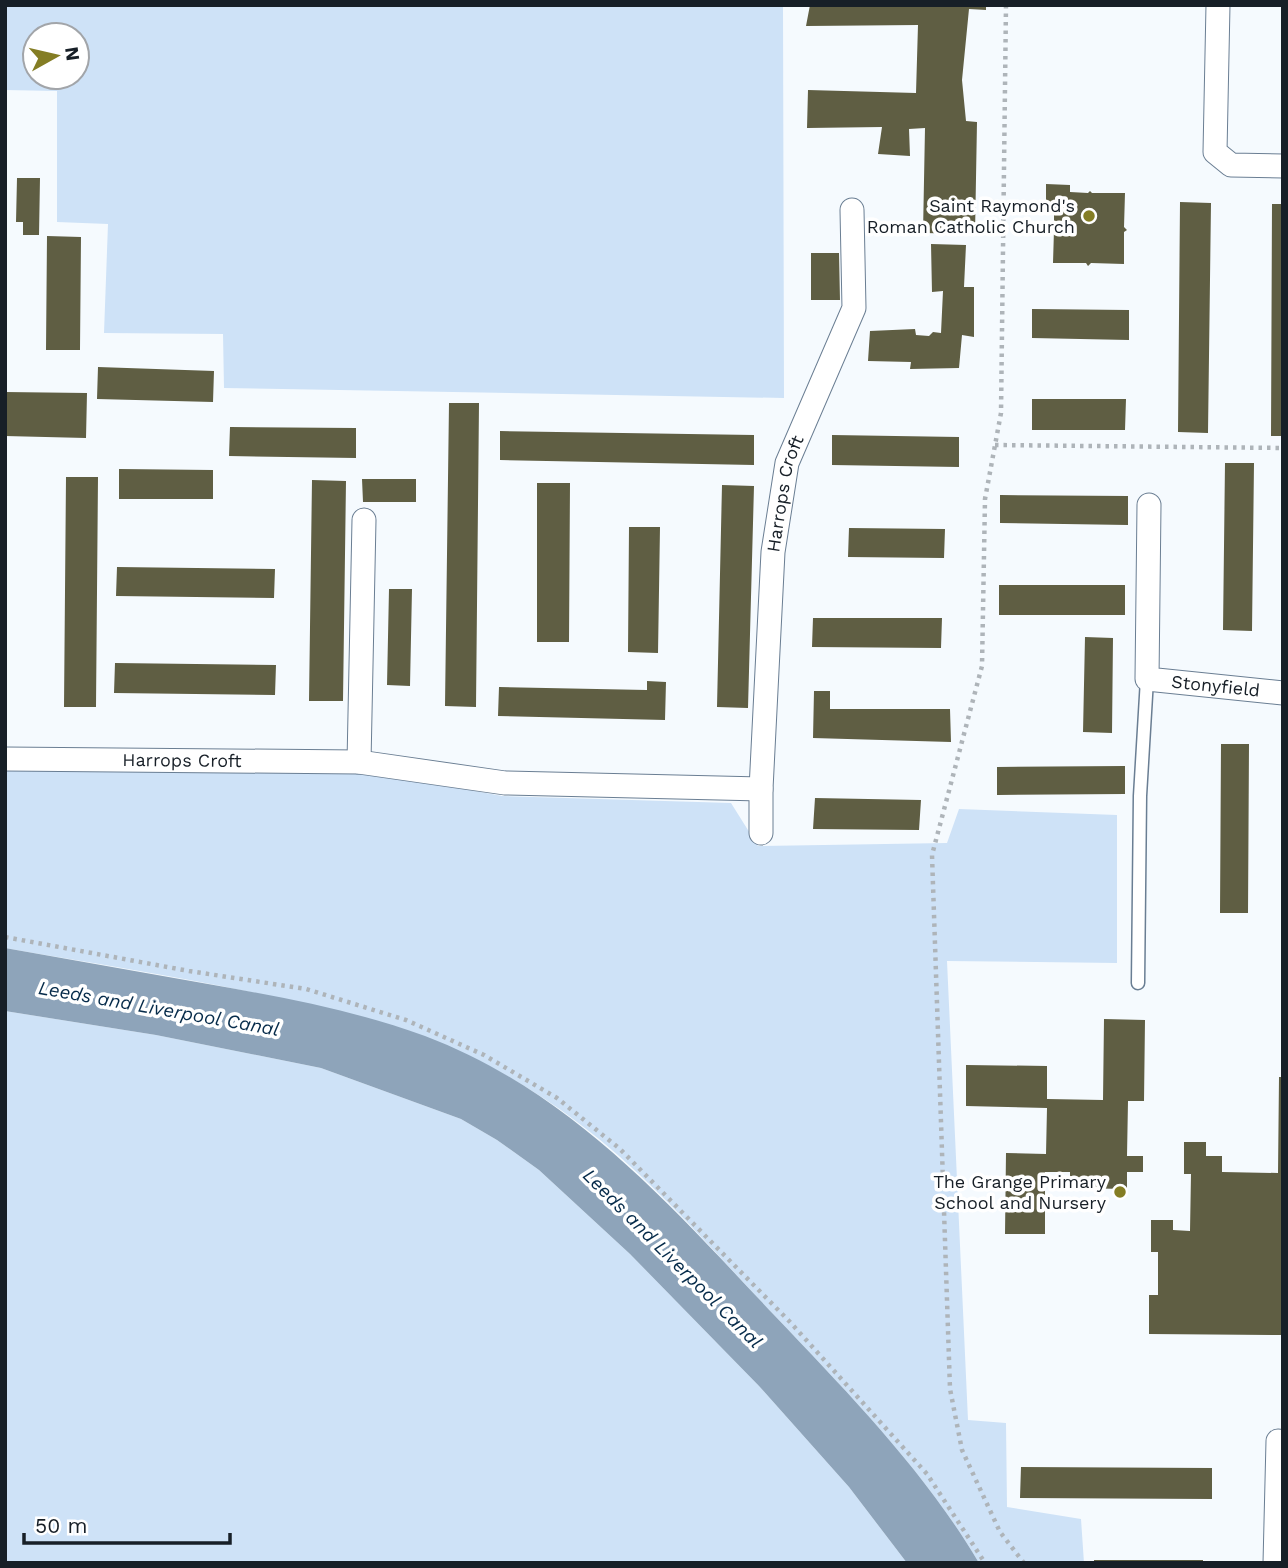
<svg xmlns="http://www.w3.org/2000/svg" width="1288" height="1568" font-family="'Work Sans',sans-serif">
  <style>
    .green { fill: #cee2f7; fill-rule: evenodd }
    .water { fill: #8ea4ba }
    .building { fill: #5f5e43 }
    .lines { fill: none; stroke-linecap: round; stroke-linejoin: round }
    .service-casing { stroke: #6a7e93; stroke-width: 15 }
    .minor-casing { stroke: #6a7e93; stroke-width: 25 }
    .path { stroke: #aeb4b9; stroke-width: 4.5; stroke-dasharray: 3.5 5; stroke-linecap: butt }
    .service { stroke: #fff; stroke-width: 12 }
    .minor { stroke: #fff; stroke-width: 23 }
    .poi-dot { fill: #847d24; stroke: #fff; stroke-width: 2.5 }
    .labels { text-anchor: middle; stroke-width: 7; stroke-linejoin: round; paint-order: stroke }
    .poi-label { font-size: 18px; fill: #171f27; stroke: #fff; text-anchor: end }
    .street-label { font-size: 18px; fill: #171f27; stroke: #fff }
    .water-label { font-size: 19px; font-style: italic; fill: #062b4a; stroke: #fff }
  </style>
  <rect width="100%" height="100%" fill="#f5fafe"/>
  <!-- green -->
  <path class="green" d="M 5,5 L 783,5 L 784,398 L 224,388 L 223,334 L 104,333 L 108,224 L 57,222 L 57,91 L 5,90 ZM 77,35 L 77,77 L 35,77 L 35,35 Z
    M 362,770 L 502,796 L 731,803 L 758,846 L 947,843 L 959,809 L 1117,815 L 1117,963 L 947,961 L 968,1420 L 1006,1423 L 1007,1507 L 1081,1519 L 1084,1563 L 979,1563 C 924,1470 849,1394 775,1316 C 712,1250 651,1177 577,1122 C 533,1088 482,1060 430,1039 C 403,1027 372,1022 343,1014 C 232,984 118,968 5,948 L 5,771 Z
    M 5,1011 L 156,1035 L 321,1068 L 461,1119 L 497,1140 L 539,1170 L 630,1254 L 759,1386 L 849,1487 L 907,1563 L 5,1563 Z"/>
  <!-- water -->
  <path class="water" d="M 5,948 C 73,960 140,972 208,984 C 281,997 354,1010 425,1036 C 572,1092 670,1205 775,1316 C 849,1394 924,1470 979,1563 L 907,1563 L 849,1487 L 759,1386 L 630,1254 L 539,1170 L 497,1140 L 461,1119 L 321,1068 L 156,1035 L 5,1011 Z"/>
  <!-- building -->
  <path class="building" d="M 810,5 L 986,5 L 986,10 L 969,9 L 962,80 L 966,121 L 977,122 L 975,234 L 923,233 L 925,128 L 909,129 L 910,156 L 878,154 L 882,127 L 807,128 L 808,90 L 916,93 L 918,25 L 806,26 Z
    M 17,178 L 40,178 L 39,235 L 23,235 L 23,222 L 16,222 Z
    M 1046,184 L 1070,185 L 1070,192 L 1088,193 L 1090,191 L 1092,193 L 1125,193 L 1124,227 L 1127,230 L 1124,232 L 1124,264 L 1091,263 L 1088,266 L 1086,263 L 1053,263 L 1054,230 L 1051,227 L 1054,225 L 1054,208 L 1046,208 Z
    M 1180,202 L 1211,203 L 1208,433 L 1178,432 Z
    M 1272,204 L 1283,204 L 1283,436 L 1271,436 Z
    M 47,236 L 81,237 L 80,350 L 46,350 Z
    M 931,244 L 966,245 L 964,287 L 974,287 L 974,337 L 962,335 L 959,368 L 910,369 L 911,362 L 868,361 L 870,331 L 915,329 L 916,335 L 929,336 L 933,332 L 941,333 L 943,291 L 932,292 Z
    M 811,253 L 839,253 L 840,300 L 811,300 Z
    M 1032,309 L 1129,310 L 1129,340 L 1032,338 Z
    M 98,367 L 214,371 L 213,402 L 97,399 Z
    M 5,392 L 87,393 L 86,438 L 5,436 Z
    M 1032,399 L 1126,399 L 1125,430 L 1032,430 Z
    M 449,403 L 479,403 L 476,707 L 445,706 Z
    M 230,427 L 356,428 L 356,458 L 229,456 Z
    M 500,431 L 754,435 L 754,465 L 500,460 Z
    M 832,435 L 959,437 L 959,467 L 832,465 Z
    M 1225,463 L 1254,463 L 1252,631 L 1223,630 Z
    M 119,469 L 213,470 L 213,499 L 119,499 Z
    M 66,477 L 98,477 L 96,707 L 64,707 Z
    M 362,479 L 416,479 L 416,502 L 363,502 Z
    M 312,480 L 346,481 L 343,701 L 309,701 Z
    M 537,483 L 570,483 L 569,642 L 537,642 Z
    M 722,485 L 754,486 L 748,708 L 717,707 Z
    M 1000,495 L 1128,496 L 1128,525 L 1000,523 Z
    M 629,527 L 660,527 L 658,653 L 628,652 Z
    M 849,528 L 945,529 L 944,558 L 848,557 Z
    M 117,567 L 275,569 L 274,598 L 116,596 Z
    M 999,585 L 1125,585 L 1125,615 L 999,615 Z
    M 389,589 L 412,589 L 410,686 L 387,685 Z
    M 813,618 L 942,618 L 941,648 L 812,647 Z
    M 1085,637 L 1113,638 L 1112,733 L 1083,732 Z
    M 115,663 L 276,665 L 275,695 L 114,693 Z
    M 647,681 L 666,682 L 665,720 L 498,716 L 499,687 L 647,690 Z
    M 814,691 L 830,691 L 830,709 L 950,709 L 951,742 L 813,738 Z
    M 1221,744 L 1249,744 L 1248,913 L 1220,913 Z
    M 1125,766 L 1125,794 L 997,795 L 997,767 Z
    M 815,798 L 921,800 L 919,830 L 813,829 Z
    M 1104,1019 L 1145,1020 L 1144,1101 L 1128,1101 L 1127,1156 L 1143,1156 L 1143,1172 L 1127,1172 L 1127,1189 L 1070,1188 L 1070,1172 L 1045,1172 L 1045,1234 L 1005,1234 L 1006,1153 L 1046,1154 L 1047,1108 L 966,1106 L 966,1065 L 1047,1066 L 1047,1099 L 1103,1100 Z
    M 1279,1077 L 1283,1077 L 1283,1335 L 1149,1334 L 1149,1295 L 1158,1295 L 1158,1252 L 1151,1252 L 1151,1220 L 1173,1220 L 1173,1230 L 1190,1231 L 1191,1174 L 1184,1174 L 1184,1142 L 1206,1142 L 1206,1156 L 1222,1156 L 1222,1172 L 1278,1173 Z
    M 1021,1467 L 1212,1468 L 1212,1499 L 1020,1498 Z
    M 1094,1560 L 1203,1560 L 1203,1563 L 1094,1563 Z"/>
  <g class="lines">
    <defs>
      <path id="service" d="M 1138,983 L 1140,796 L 1147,679"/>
      <g id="minor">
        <path d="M 1218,5 L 1215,152 L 1231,165 L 1283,166"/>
        <path id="s1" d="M 1149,505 L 1147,679 L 1283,693"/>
        <path id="s2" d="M 5,759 L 359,762 L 505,783 L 761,789"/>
        <path d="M 359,762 L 364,520"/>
        <path id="s3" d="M 761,833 L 761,789 L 773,552 L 787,463 L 854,308 L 852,210"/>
        <path d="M 1275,1563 L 1278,1441"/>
      </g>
    </defs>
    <!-- service casing -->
    <use href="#service" class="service-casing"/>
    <!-- minor casing -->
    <use href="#minor" class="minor-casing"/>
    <!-- path -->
    <path class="path" d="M 1006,5 L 1001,413 L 985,499 L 982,666 L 932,855 L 950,1389 L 962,1450 L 1000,1532 L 1024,1563
      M 995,445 L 1283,448
      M 5,937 L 189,971 L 306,989 L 406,1020 L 484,1055 L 557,1098 L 620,1149 L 790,1322 L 927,1474 L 985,1563"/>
    <!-- service -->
    <use href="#service" class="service"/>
    <!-- minor -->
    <use href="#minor" class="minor"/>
  </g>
  <!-- markers -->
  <g class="poi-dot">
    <circle cx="1089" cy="216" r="7"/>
    <circle cx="1120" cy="1192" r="7"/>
  </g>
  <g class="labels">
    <!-- poi labels -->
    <g class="poi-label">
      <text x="1075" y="212">Saint Raymond's<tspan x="1075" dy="21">Roman Catholic Church</tspan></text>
      <text x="1106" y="1188">The Grange Primary<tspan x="1106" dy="21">School and Nursery</tspan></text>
    </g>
    <!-- street labels -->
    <g class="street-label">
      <text dy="6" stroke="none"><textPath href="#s3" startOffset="341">Harrops Croft</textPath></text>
      <text dy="6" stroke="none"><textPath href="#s1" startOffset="243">Stonyfield</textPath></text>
      <text dy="6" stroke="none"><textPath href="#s2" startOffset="177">Harrops Croft</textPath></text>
    </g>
    <!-- water labels -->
    <g class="water-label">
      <text transform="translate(159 1008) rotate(10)" y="7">Leeds and Liverpool Canal</text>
      <text transform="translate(673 1258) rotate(45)" y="7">Leeds and Liverpool Canal</text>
    </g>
  </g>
  <!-- border -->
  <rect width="1288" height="1568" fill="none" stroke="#171f27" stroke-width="14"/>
  <!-- north arrow -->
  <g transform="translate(56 56) rotate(82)"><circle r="33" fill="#ffffff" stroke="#a2a5a9" stroke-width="2"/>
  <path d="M0-5L12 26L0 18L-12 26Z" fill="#847d24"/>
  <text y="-10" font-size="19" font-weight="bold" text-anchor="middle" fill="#171f27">N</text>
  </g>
  <!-- scale -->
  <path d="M24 1533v10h206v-10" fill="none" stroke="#171f27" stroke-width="3.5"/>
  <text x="35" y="1533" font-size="21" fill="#171f27" stroke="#ffffff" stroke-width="5" paint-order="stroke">50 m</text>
</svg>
